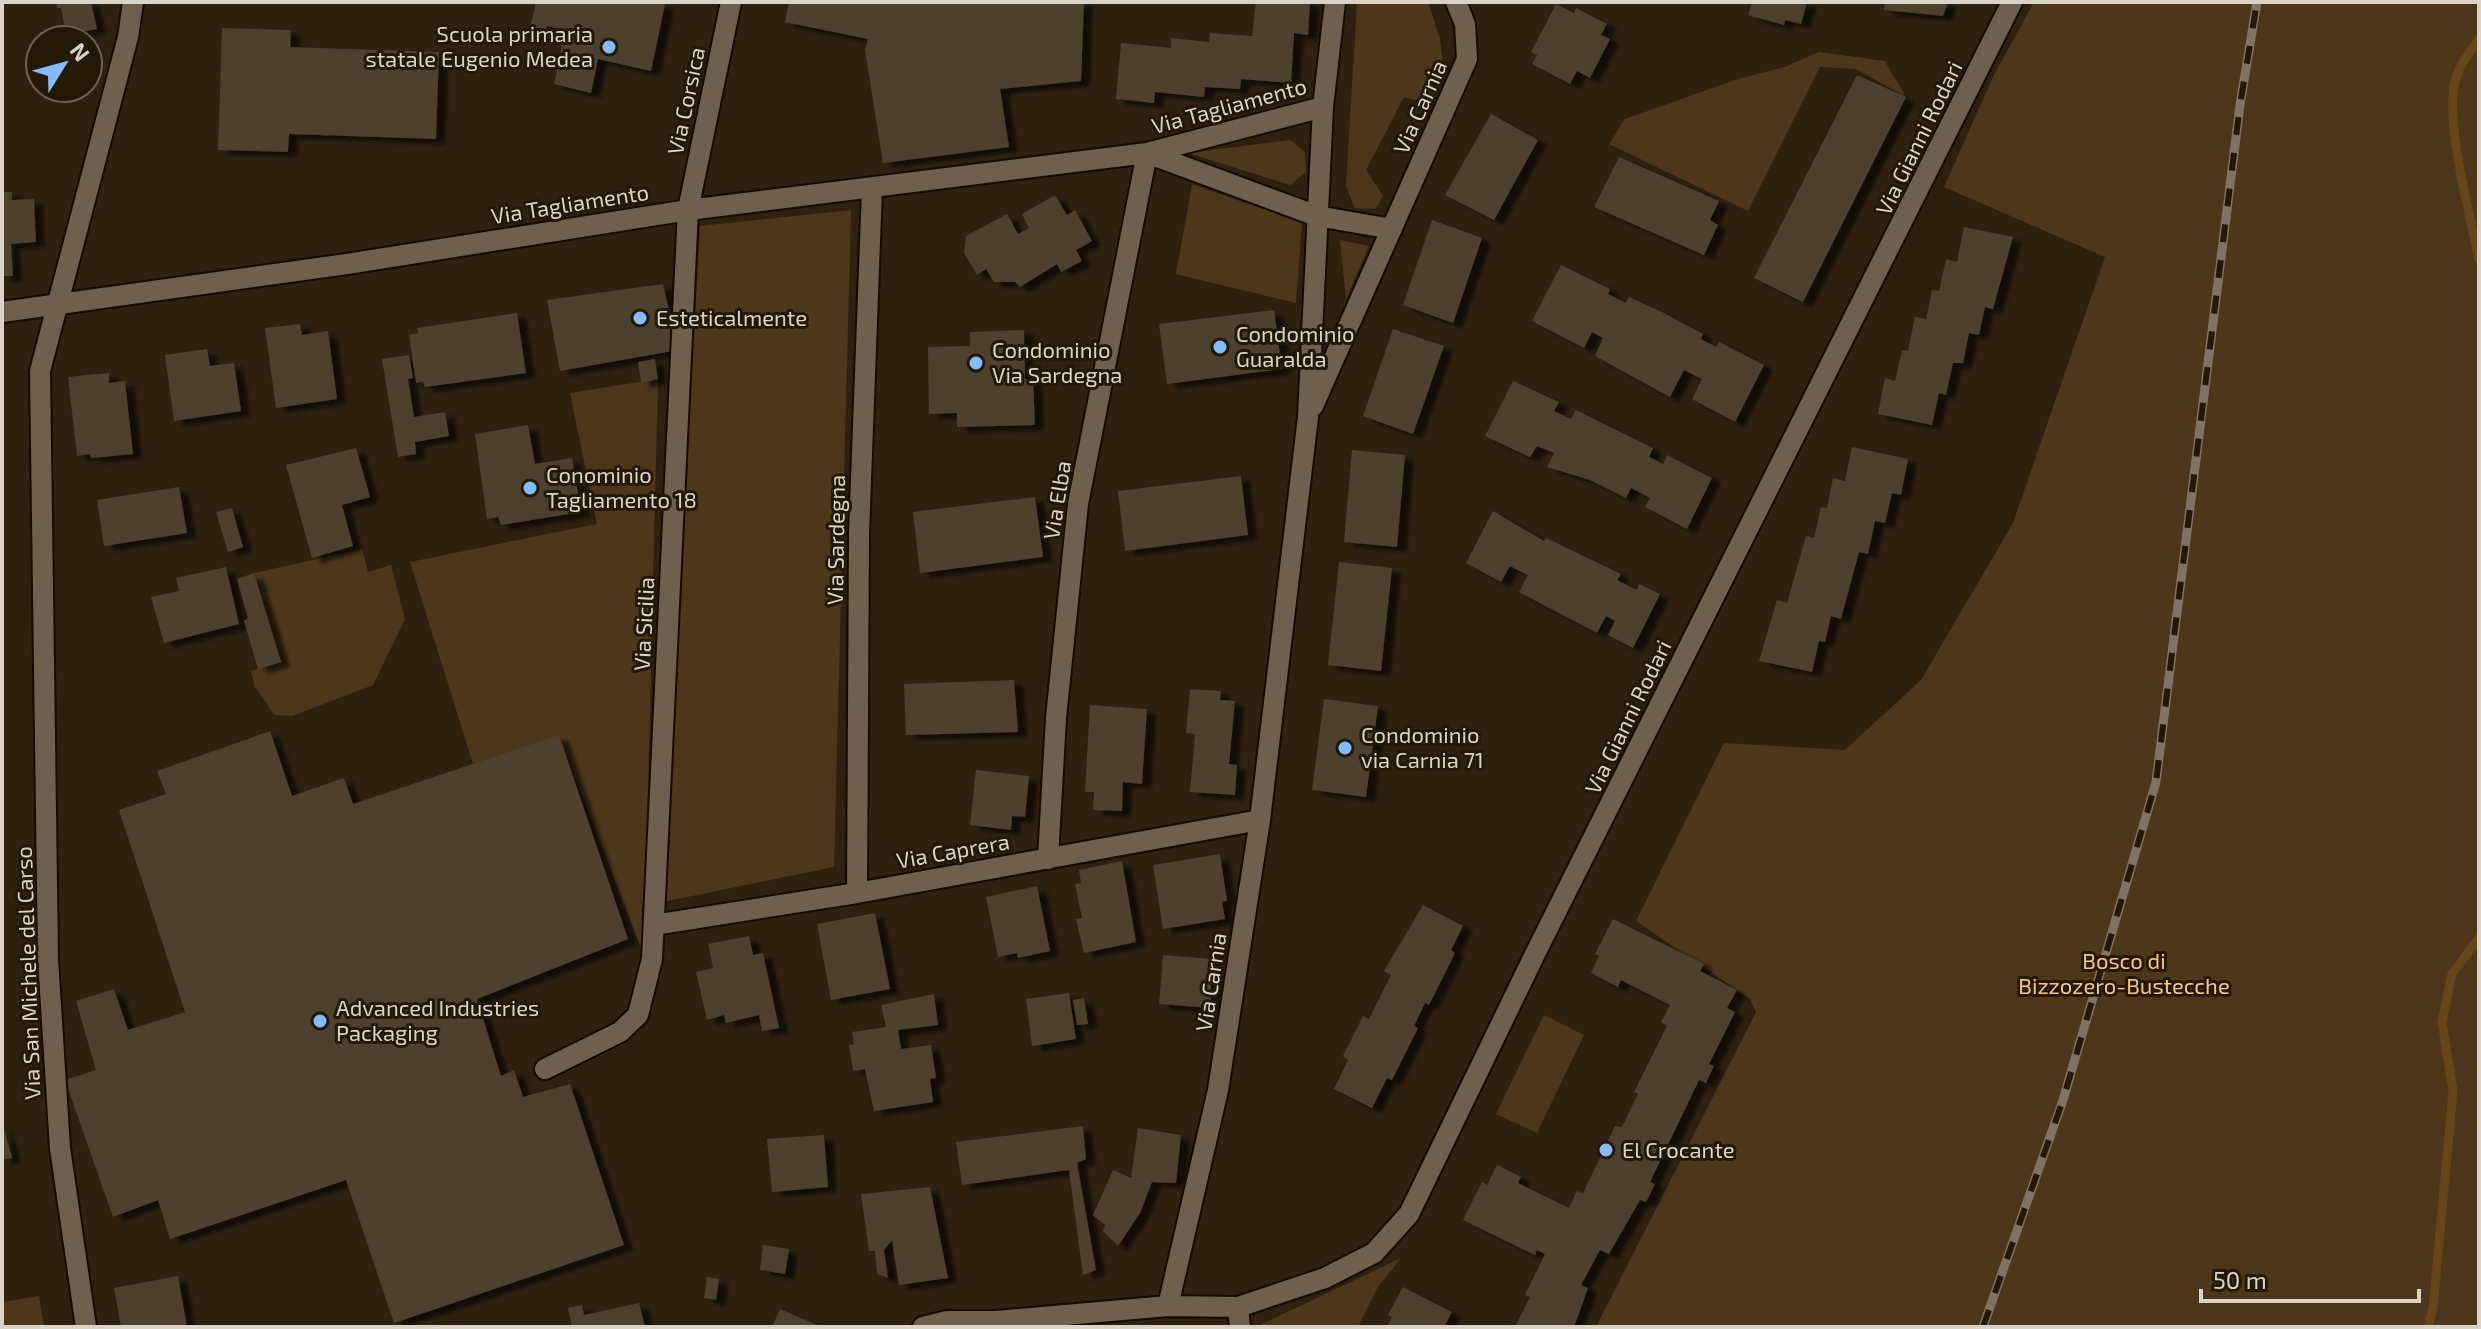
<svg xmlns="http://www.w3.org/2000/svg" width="2481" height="1329" font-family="'Exo 2',sans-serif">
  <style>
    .green { fill: #4d371a }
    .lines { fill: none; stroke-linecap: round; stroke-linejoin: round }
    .stream { stroke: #664518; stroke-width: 9 }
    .building { fill: #4d3f2e; filter: url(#shadow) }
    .minor-casing { stroke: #160a00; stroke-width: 24 }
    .minor { stroke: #6f604e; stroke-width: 20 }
    .rail-casing { stroke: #7e7365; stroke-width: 9 }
    .rail { stroke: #241807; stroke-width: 6; stroke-dasharray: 18; stroke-linecap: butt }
    .poi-dot { fill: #84bcfb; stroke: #241807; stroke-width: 3 }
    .labels { text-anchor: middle; stroke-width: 6; stroke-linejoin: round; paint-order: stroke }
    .poi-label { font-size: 22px; fill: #dbd2c8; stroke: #241807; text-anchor: start }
    .street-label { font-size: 22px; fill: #dbd2c8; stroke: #241807 }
    .park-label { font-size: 22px; fill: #fac581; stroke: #241807 }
  </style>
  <defs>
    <filter id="shadow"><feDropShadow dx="9" dy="5" stdDeviation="2" flood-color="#0009"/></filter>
  </defs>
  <rect width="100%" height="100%" fill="#2e2110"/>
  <!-- green -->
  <path class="green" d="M 1357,2 L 1428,2 L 1440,39 L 1443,67 L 1430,105 L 1404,97 L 1366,170 L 1383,196 L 1375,209 L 1355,208 L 1346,186 Z
    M 2034,2 L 2479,2 L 2479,1327 L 1596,1327 L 1756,1012 L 1750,999 L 1636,921 L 1724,743 L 1845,750 L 1921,680 L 2013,523 L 2105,257 L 1944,187 L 1994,75 Z
    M 1819,52 L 1885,61 L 1906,97 L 1856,69 L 1820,67 L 1748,211 L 1609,144 L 1625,119 L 1738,79 L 1785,67 Z
    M 1290,140 L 1305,152 L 1306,172 L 1290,185 L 1188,153 Z
    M 1192,184 L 1302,223 L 1296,303 L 1176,274 Z
    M 851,210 L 834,867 L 663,902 L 700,226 Z
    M 1340,240 L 1369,246 L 1346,299 Z
    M 658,379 L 644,956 L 559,736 L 473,764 L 410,562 L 597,524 L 570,393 Z
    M 362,549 L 368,572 L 391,565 L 405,619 L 373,685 L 292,716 L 275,715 L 255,687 L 251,671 L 281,661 L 254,573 Z
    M 1544,1015 L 1584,1035 L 1537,1133 L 1496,1114 Z
    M 1401,1258 L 1378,1287 L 1358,1327 L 1260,1325 Z
    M 39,1296 L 44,1327 L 2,1327 L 2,1302 Z"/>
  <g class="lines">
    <!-- stream -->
    <path class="stream" d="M 2479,39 C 2470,52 2459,65 2455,82 C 2445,122 2470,216 2479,259
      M 2428,1327 L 2433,1308 L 2453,1091 L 2442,1022 L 2452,974 L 2479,938"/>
  </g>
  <!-- building -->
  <path class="building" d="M 56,2 L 91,2 L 97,29 L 66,35 L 61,8 L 57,8 Z
    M 536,2 L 665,4 L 651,71 L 598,59 L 591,93 L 554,84 L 565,30 L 547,26 L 545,35 L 529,31 Z
    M 789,2 L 1084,2 L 1081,81 L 1000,89 L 1009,147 L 883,163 L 865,50 L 868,39 L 785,22 Z
    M 1256,2 L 1310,2 L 1308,35 L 1294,33 L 1291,83 L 1241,79 L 1240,89 L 1205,87 L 1204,97 L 1155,92 L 1154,103 L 1116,99 L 1121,43 L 1171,48 L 1171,38 L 1209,42 L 1210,33 L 1252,36 Z
    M 1752,2 L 1807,2 L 1801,24 L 1785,20 L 1784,25 L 1748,15 Z
    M 1885,2 L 1948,2 L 1943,16 L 1884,10 Z
    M 1556,4 L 1574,13 L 1576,8 L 1607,24 L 1601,35 L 1610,39 L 1590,78 L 1577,71 L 1570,84 L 1532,64 L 1537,55 L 1531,52 Z
    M 222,28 L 291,30 L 290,47 L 439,52 L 436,139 L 289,134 L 288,152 L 218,150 Z
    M 1857,75 L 1906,97 L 1803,302 L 1754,278 Z
    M 1491,114 L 1538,140 L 1494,220 L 1445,195 Z
    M 1619,157 L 1719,201 L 1710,220 L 1718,225 L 1704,255 L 1594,207 Z
    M 2,192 L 12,192 L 12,200 L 34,199 L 36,242 L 11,244 L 13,276 L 2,276 Z
    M 1055,195 L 1067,215 L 1075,210 L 1092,241 L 1076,250 L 1082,261 L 1061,272 L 1057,264 L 1020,287 L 1015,282 L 994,282 L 986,269 L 977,275 L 964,253 L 966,236 L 1007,214 L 1018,234 L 1029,228 L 1022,214 Z
    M 1432,220 L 1482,238 L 1453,323 L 1403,305 Z
    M 1964,227 L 2013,237 L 1993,309 L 1985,307 L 1979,335 L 1969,333 L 1963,363 L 1953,363 L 1946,395 L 1939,393 L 1932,425 L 1878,414 L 1885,378 L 1895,381 L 1902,350 L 1908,351 L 1915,317 L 1926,319 L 1932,290 L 1939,291 L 1946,259 L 1957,262 Z
    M 1561,265 L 1610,289 L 1608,294 L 1626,303 L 1629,297 L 1662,312 L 1703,334 L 1701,339 L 1716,347 L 1719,342 L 1764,365 L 1735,422 L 1692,399 L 1702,379 L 1684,370 L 1670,397 L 1595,356 L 1603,338 L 1592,332 L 1584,348 L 1532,321 Z
    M 663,284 L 678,350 L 560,371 L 547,300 Z
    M 1274,310 L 1282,369 L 1167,384 L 1159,324 Z
    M 517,313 L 526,373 L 425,387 L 423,382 L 416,383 L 409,335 L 418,333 L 417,328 Z
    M 300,324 L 302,335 L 328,331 L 337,399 L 276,408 L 265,328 Z
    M 1393,329 L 1444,346 L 1413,434 L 1363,416 Z
    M 1024,330 L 1025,379 L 1033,379 L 1035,425 L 957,427 L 957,413 L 929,414 L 928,347 L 970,346 L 970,332 Z
    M 207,349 L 210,366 L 234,363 L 241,411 L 174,421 L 165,355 Z
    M 409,355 L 413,378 L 408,379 L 414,417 L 445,412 L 449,436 L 415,442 L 416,454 L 398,457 L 382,359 Z
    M 655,359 L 658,379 L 641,383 L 638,362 Z
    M 109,373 L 109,383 L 125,381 L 133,454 L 91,458 L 90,454 L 77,456 L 68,377 Z
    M 1513,381 L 1559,402 L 1554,411 L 1571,419 L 1576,410 L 1653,448 L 1649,457 L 1663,464 L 1667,455 L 1712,478 L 1687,529 L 1645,507 L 1650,498 L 1631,488 L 1626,498 L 1590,480 L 1547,467 L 1554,453 L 1537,446 L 1530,457 L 1485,436 Z
    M 528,425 L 535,464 L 572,458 L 581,512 L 501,525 L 498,517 L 487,519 L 475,434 Z
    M 1852,447 L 1908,459 L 1901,495 L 1892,493 L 1885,523 L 1875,521 L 1868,554 L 1859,552 L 1841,619 L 1831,616 L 1825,642 L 1819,641 L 1812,672 L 1759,661 L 1777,600 L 1787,603 L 1806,536 L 1814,538 L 1821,507 L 1827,508 L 1833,478 L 1845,481 Z
    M 356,448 L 370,497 L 342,505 L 353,546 L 312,558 L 286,465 Z
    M 1352,450 L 1405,455 L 1397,547 L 1344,542 Z
    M 1241,476 L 1248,535 L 1125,551 L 1118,491 Z
    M 179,487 L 187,533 L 104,546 L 97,500 Z
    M 1035,497 L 1043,557 L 920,573 L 913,512 Z
    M 232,508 L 243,547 L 228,552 L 216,512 Z
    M 1493,511 L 1544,541 L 1546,538 L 1621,574 L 1617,580 L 1637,590 L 1639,584 L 1660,594 L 1633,648 L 1608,635 L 1615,621 L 1606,616 L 1597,633 L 1519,592 L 1528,575 L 1510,566 L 1501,582 L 1466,563 Z
    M 1339,562 L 1392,568 L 1381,671 L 1328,665 Z
    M 226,567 L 239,624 L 164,643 L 151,597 L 179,591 L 176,578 Z
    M 254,573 L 281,662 L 258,669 L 244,621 L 248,618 L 237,579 Z
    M 1014,680 L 1018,732 L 906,735 L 904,684 Z
    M 1190,689 L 1221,691 L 1220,700 L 1235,701 L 1229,764 L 1237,765 L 1235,795 L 1190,792 L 1195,734 L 1186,733 Z
    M 1324,699 L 1378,706 L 1366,797 L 1312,790 Z
    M 1090,705 L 1147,709 L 1142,784 L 1123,782 L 1122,811 L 1093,810 L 1094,792 L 1085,792 Z
    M 270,731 L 292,796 L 344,778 L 353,804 L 559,735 L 628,939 L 477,999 L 501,1076 L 514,1070 L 523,1097 L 570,1084 L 624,1245 L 394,1323 L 346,1180 L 170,1239 L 158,1200 L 113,1217 L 65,1080 L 96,1070 L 76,1001 L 114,989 L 128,1030 L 185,1012 L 119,810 L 166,794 L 157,771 Z
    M 976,770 L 1029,776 L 1025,817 L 1012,816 L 1011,830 L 970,825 Z
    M 1220,854 L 1227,901 L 1222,902 L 1225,919 L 1163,929 L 1153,865 Z
    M 1122,861 L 1136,942 L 1084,953 L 1076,919 L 1082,918 L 1075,884 L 1081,883 L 1079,870 Z
    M 1037,886 L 1050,951 L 1018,958 L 1017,953 L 998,957 L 986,897 Z
    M 1423,905 L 1463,926 L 1451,950 L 1455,953 L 1429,1005 L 1425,1003 L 1414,1026 L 1418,1028 L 1392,1080 L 1387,1078 L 1372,1108 L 1334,1089 L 1348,1060 L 1343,1056 L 1363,1016 L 1369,1019 L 1391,975 L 1384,971 Z
    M 875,913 L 890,989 L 831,1000 L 817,924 Z
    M 1613,919 L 1704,964 L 1700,971 L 1737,990 L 1727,1008 L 1735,1012 L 1709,1064 L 1714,1066 L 1706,1083 L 1699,1080 L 1650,1182 L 1655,1184 L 1646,1202 L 1640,1200 L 1609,1254 L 1600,1250 L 1581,1285 L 1588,1288 L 1574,1327 L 1515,1327 L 1530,1297 L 1525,1295 L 1545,1254 L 1537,1250 L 1535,1255 L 1463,1220 L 1482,1182 L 1487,1185 L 1497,1165 L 1521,1177 L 1518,1183 L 1569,1208 L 1577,1191 L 1583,1193 L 1615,1126 L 1622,1127 L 1638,1094 L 1634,1092 L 1667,1026 L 1661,1022 L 1670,1005 L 1621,980 L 1618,987 L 1591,973 L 1599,956 L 1595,954 Z
    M 749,936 L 753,955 L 763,953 L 779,1028 L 762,1031 L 759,1015 L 726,1023 L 724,1015 L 707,1020 L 696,972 L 713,968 L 708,944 Z
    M 1163,955 L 1211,959 L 1211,1008 L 1159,1004 Z
    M 1069,993 L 1076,1039 L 1032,1046 L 1026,999 Z
    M 934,994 L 938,1025 L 898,1030 L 901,1049 L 931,1045 L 936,1078 L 930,1079 L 933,1102 L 874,1111 L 865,1069 L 853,1071 L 849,1045 L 854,1044 L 852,1032 L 886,1027 L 881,1005 Z
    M 1084,998 L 1088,1024 L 1077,1025 L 1073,1000 Z
    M 2,1121 L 12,1158 L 2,1160 Z
    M 1083,1126 L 1086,1159 L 1077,1163 L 1096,1270 L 1083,1275 L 1069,1170 L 962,1185 L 956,1142 Z
    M 1138,1128 L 1181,1135 L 1176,1183 L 1152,1182 L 1140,1213 L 1118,1246 L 1103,1231 L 1105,1225 L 1093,1215 L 1113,1170 L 1131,1178 Z
    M 824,1135 L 828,1187 L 772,1192 L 767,1139 Z
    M 930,1187 L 948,1278 L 899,1285 L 892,1240 L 884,1250 L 888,1278 L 877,1274 L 875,1251 L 869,1251 L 861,1194 Z
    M 763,1245 L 789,1249 L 785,1274 L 760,1270 Z
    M 178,1276 L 187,1327 L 121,1327 L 114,1288 Z
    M 707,1277 L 719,1279 L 716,1300 L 704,1298 Z
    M 1403,1287 L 1452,1312 L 1444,1327 L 1387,1327 L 1392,1317 L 1388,1315 Z
    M 639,1303 L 645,1327 L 572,1327 L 568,1308 L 582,1305 L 584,1315 Z
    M 780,1309 L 822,1327 L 772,1327 Z"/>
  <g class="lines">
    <defs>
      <path id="minor" d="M 1147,153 L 1317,216 L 1392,229
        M 2,312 L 347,264 L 688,210 L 1147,153 L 1323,107
        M 1313,406 L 1467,59 L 1465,24 L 1456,2
        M 1048,859 L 1056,718 L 1078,504 L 1147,153
        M 857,893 L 859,533 L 872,189
        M 654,925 L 857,893 L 1260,820
        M 545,1069 L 620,1032 L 638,1015 L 652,959 L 688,210 L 731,2
        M 1168,1306 L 1238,1307 L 1325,1278 L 1374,1253 L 1409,1214 L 1535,954 L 2012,2
        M 1238,1307 L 1240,1327
        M 86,1327 L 60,1148 L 48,959 L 40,371 L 128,37 L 133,2
        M 923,1327 L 947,1321 L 997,1321 L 1168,1306 L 1218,1090 L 1260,820 L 1308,417 L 1323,107 L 1335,2"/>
    </defs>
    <!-- minor casing -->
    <use href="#minor" class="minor-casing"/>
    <!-- minor -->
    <use href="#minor" class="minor"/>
    <defs>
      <path id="rail" d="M 1983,1327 L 2063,1100 L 2156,782 L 2240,105 L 2257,2"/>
    </defs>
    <!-- rail casing -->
    <use href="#rail" class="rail-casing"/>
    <!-- rail -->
    <use href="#rail" class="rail"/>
  </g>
  <!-- markers -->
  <g class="poi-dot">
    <circle cx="609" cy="47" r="8"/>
    <circle cx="640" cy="318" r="8"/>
    <circle cx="1220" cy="347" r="8"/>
    <circle cx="976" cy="363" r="8"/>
    <circle cx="530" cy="488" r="8"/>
    <circle cx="1345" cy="748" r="8"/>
    <circle cx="320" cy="1021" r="8"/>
    <circle cx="1606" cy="1150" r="8"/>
  </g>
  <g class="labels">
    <!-- poi labels -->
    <g class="poi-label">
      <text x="593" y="42" text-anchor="end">Scuola primaria<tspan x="593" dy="25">statale Eugenio Medea</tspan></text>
      <text x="656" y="326">Esteticalmente</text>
      <text x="1236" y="342">Condominio<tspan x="1236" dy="25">Guaralda</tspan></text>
      <text x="992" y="358">Condominio<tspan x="992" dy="25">Via Sardegna</tspan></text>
      <text x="546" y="483">Conominio<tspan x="546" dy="25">Tagliamento 18</tspan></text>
      <text x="1361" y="743">Condominio<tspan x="1361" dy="25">via Carnia 71</tspan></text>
      <text x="336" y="1016">Advanced Industries<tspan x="336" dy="25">Packaging</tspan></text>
      <text x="1622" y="1158">El Crocante</text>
    </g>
    <!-- street labels -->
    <g class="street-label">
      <text transform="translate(686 101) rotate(-78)" y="8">Via Corsica</text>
      <text transform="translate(1229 106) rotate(-15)" y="8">Via Tagliamento</text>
      <text transform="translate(1420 107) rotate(-66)" y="8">Via Carnia</text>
      <text transform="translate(1919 138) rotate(-64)" y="8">Via Gianni Rodari</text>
      <text transform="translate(570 204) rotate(-9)" y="8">Via Tagliamento</text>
      <text transform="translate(1057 500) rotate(-81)" y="8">Via Elba</text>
      <text transform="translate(836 540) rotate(-89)" y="8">Via Sardegna</text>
      <text transform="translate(644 624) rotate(-87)" y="8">Via Sicilia</text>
      <text transform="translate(1628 717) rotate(-64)" y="8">Via Gianni Rodari</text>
      <text transform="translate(953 851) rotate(-10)" y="8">Via Caprera</text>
      <text transform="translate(28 973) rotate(-92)" y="8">Via San Michele del Carso</text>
      <text transform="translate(1211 982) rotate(-81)" y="8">Via Carnia</text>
    </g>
    <!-- park labels -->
    <g class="park-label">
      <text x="2124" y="969">Bosco di<tspan x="2124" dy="25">Bizzozero-Bustecche</tspan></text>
    </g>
  </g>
  <!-- border -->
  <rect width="2481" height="1329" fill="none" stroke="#dbd2c8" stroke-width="8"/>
  <!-- north arrow -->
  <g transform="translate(64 64) rotate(53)"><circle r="38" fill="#241807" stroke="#6d6254" stroke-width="2"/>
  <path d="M0-6L14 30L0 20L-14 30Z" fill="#84bcfb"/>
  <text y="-12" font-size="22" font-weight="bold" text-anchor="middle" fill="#dbd2c8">N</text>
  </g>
  <!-- scale -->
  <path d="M2201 1289v12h218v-12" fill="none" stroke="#dbd2c8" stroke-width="4"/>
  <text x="2213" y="1289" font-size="24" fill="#dbd2c8" stroke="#241807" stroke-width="6" paint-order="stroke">50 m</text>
</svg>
